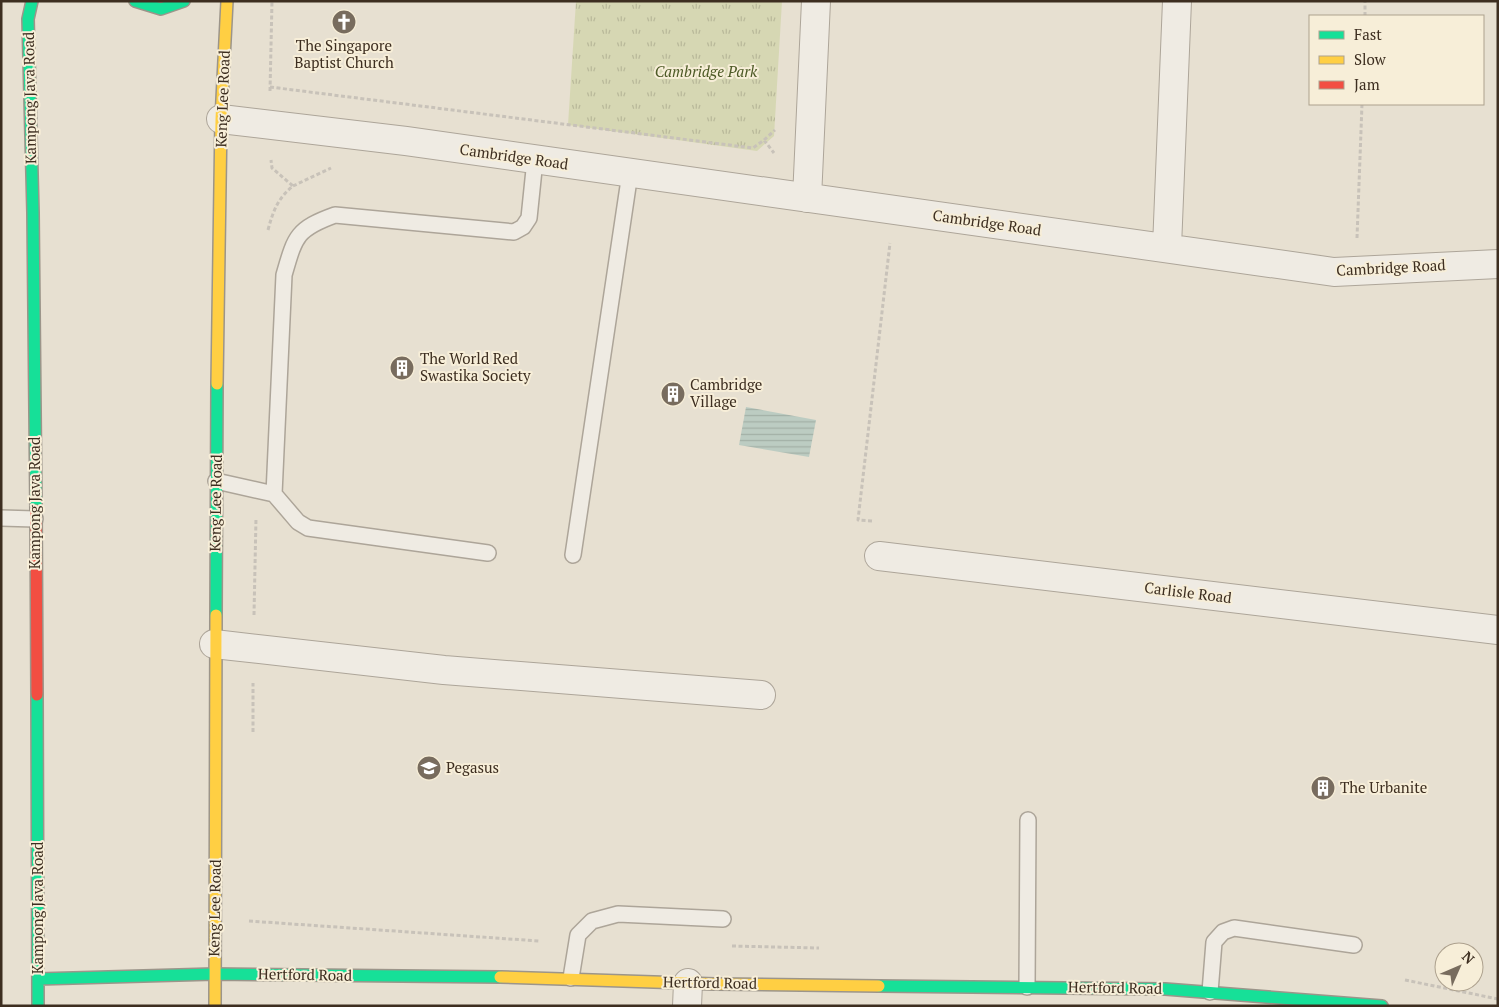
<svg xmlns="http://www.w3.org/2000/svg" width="1499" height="1007" font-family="'PT Serif',serif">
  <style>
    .park { fill: url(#park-tufts) }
    .water { fill: url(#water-rules) }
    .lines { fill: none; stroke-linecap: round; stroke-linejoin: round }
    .lane-casing { stroke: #ada599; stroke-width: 18 }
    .street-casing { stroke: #ada599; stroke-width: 30 }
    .fast-casing { stroke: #9c958a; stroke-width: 14 }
    .slow-casing { stroke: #9c958a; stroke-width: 14 }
    .jam-casing { stroke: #9c958a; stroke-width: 14 }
    .path { stroke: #c8c2b9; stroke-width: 3; stroke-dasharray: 4 2.5; stroke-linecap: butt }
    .lane { stroke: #efebe3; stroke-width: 15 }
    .street { stroke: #efebe3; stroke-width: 28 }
    .fast { stroke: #16e098; stroke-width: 11 }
    .slow { stroke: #ffcf43; stroke-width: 11 }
    .jam { stroke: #f24e42; stroke-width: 11 }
    .labels { text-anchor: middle; stroke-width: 4; stroke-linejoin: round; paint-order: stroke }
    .poi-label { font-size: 15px; fill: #3d2e20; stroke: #f7eed8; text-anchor: start }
    .park-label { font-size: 15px; font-style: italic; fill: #4d5a26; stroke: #f7eed8 }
    .street-label { font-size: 15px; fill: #3d2e20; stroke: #f7eed8 }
  </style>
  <defs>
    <pattern id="park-tufts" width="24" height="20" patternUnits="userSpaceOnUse" patternTransform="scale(1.25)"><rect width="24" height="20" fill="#d6d7b3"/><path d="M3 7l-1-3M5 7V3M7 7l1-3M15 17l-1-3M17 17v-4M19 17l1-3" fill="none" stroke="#b9b99a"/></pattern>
    <pattern id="water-rules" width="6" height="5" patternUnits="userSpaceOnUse" patternTransform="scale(1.25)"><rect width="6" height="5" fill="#bcccc2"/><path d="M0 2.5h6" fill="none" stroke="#a2b0a6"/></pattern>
  </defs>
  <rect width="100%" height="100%" fill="#e7e0d1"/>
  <!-- park -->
  <path class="park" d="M 576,1 L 782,1 L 774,136 L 757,151 L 568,125 Z"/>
  <!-- water -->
  <path class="water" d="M 746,407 L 816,420 L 809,457 L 739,445 Z"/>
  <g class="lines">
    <defs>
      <path id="lane" d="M 216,481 L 274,494 L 298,522 L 308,528 L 488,553
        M 274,494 L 284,275 C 295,237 296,229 335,215 L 514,232 L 523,227 L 529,218 L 535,160
        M 1,518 L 35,519
        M 573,555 L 630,173
        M 571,978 L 578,935 L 592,921 L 618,914 L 723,919
        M 1027,987 L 1028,820
        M 1210,992 L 1214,942 L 1223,932 L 1234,928 L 1354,945"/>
      <path id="street" d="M 221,119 L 406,141 L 1334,272 L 1498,264
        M 807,198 L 816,1
        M 1167,247 L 1177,1
        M 879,556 L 1498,630
        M 214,644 L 444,670 L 761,695
        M 687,1006 L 688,983"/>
      <path id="fast" d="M 32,1 L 28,19 L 33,213 L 36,510
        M 135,1 L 161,9 L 184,1
        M 216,615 L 217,384
        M 37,695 L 38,1006
        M 38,979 L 214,974 L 500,977
        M 879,986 L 1165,989 L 1382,1006"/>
      <path id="slow" d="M 217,384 L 221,119 L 227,1
        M 500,977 L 715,984 L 879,986
        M 215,1006 L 216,615"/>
      <path id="jam" d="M 36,510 L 37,695"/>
    </defs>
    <!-- lane casing -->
    <use href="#lane" class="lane-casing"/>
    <!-- street casing -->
    <use href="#street" class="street-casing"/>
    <!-- fast casing -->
    <use href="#fast" class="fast-casing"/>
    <!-- slow casing -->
    <use href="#slow" class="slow-casing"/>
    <!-- jam casing -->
    <use href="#jam" class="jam-casing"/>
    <!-- path -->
    <path class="path" d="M 1365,16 L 1365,1
      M 270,87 L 753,148 L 764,140 L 774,153
      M 270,91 L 272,1
      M 764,140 L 775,130
      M 293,186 L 331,168
      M 268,230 C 273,211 278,198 293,186 L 272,168 L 271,160
      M 1357,238 L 1362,104
      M 872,521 L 858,520 L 890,243
      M 254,615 L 256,518
      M 253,732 L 253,683
      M 249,921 L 539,941
      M 732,946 L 819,948
      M 1405,980 L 1498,999"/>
    <!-- lane -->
    <use href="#lane" class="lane"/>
    <!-- street -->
    <use href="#street" class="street"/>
    <!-- fast -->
    <use href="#fast" class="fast"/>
    <!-- slow -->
    <use href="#slow" class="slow"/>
    <!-- jam -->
    <use href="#jam" class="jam"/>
  </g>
  <!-- icons -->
  <defs>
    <symbol id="church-disc" viewBox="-11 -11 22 22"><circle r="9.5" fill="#786c5e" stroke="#f7eed8"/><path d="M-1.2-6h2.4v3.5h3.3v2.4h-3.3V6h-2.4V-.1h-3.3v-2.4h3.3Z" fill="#fff"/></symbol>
    <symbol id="building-disc" viewBox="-11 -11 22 22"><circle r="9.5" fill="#786c5e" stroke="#f7eed8"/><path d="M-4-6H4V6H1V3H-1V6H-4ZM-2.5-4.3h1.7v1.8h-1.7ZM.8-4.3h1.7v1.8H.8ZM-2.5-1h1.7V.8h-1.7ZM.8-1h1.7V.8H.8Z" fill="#fff"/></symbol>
    <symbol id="school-disc" viewBox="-11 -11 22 22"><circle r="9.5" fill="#786c5e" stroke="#f7eed8"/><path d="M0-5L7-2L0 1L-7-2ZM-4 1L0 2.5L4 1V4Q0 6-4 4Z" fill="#fff"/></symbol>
  </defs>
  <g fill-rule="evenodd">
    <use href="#church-disc" x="330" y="8" width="28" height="28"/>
    <use href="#building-disc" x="388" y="354" width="28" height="28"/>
    <use href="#building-disc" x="659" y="380" width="28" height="28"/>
    <use href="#school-disc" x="415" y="754" width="28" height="28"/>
    <use href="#building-disc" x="1309" y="774" width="28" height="28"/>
  </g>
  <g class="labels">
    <!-- poi labels -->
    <g class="poi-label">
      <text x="344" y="51" text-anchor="middle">The Singapore<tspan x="344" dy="17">Baptist Church</tspan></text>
      <text x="420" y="364">The World Red<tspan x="420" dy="17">Swastika Society</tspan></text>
      <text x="690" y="390">Cambridge<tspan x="690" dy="17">Village</tspan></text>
      <text x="446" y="773">Pegasus</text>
      <text x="1340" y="793">The Urbanite</text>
    </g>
    <!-- park labels -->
    <g class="park-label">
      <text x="706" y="77">Cambridge Park</text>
    </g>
    <!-- street labels -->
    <g class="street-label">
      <text transform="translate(30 98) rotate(-91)" y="5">Kampong Java Road</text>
      <text transform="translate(223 99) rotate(-88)" y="5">Keng Lee Road</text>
      <text transform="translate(514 157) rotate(8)" y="5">Cambridge Road</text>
      <text transform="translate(987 223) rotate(8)" y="5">Cambridge Road</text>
      <text transform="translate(1391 268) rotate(-3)" y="5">Cambridge Road</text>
      <text transform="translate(35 503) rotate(-90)" y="5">Kampong Java Road</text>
      <text transform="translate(216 503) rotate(-89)" y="5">Keng Lee Road</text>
      <text transform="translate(1188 593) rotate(7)" y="5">Carlisle Road</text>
      <text transform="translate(38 908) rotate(-90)" y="5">Kampong Java Road</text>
      <text transform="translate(215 908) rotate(-89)" y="5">Keng Lee Road</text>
      <text transform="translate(305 975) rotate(1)" y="5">Hertford Road</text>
      <text transform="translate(710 983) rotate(1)" y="5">Hertford Road</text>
      <text transform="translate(1115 988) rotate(1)" y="5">Hertford Road</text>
    </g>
  </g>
  <!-- border -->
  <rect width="1499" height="1007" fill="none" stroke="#3d2e20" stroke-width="5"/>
  <!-- legend -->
  <rect x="1309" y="15" width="175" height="90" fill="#f7eed8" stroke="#ada18e"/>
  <rect x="1319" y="31" width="25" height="8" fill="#16e098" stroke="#ada18e"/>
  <text x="1354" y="40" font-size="15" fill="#3d2e20">Fast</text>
  <rect x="1319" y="56" width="25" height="8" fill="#ffcf43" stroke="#ada18e"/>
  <text x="1354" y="65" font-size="15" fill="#3d2e20">Slow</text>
  <rect x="1319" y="81" width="25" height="8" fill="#f24e42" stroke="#ada18e"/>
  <text x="1354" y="90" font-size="15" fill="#3d2e20">Jam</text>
  <!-- north arrow -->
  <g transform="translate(1459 967) rotate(45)"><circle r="24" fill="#f7eed8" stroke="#ada18e"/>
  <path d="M0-4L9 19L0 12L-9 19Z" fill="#786c5e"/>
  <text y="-8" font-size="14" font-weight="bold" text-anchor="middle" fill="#3d2e20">N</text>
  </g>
</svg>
